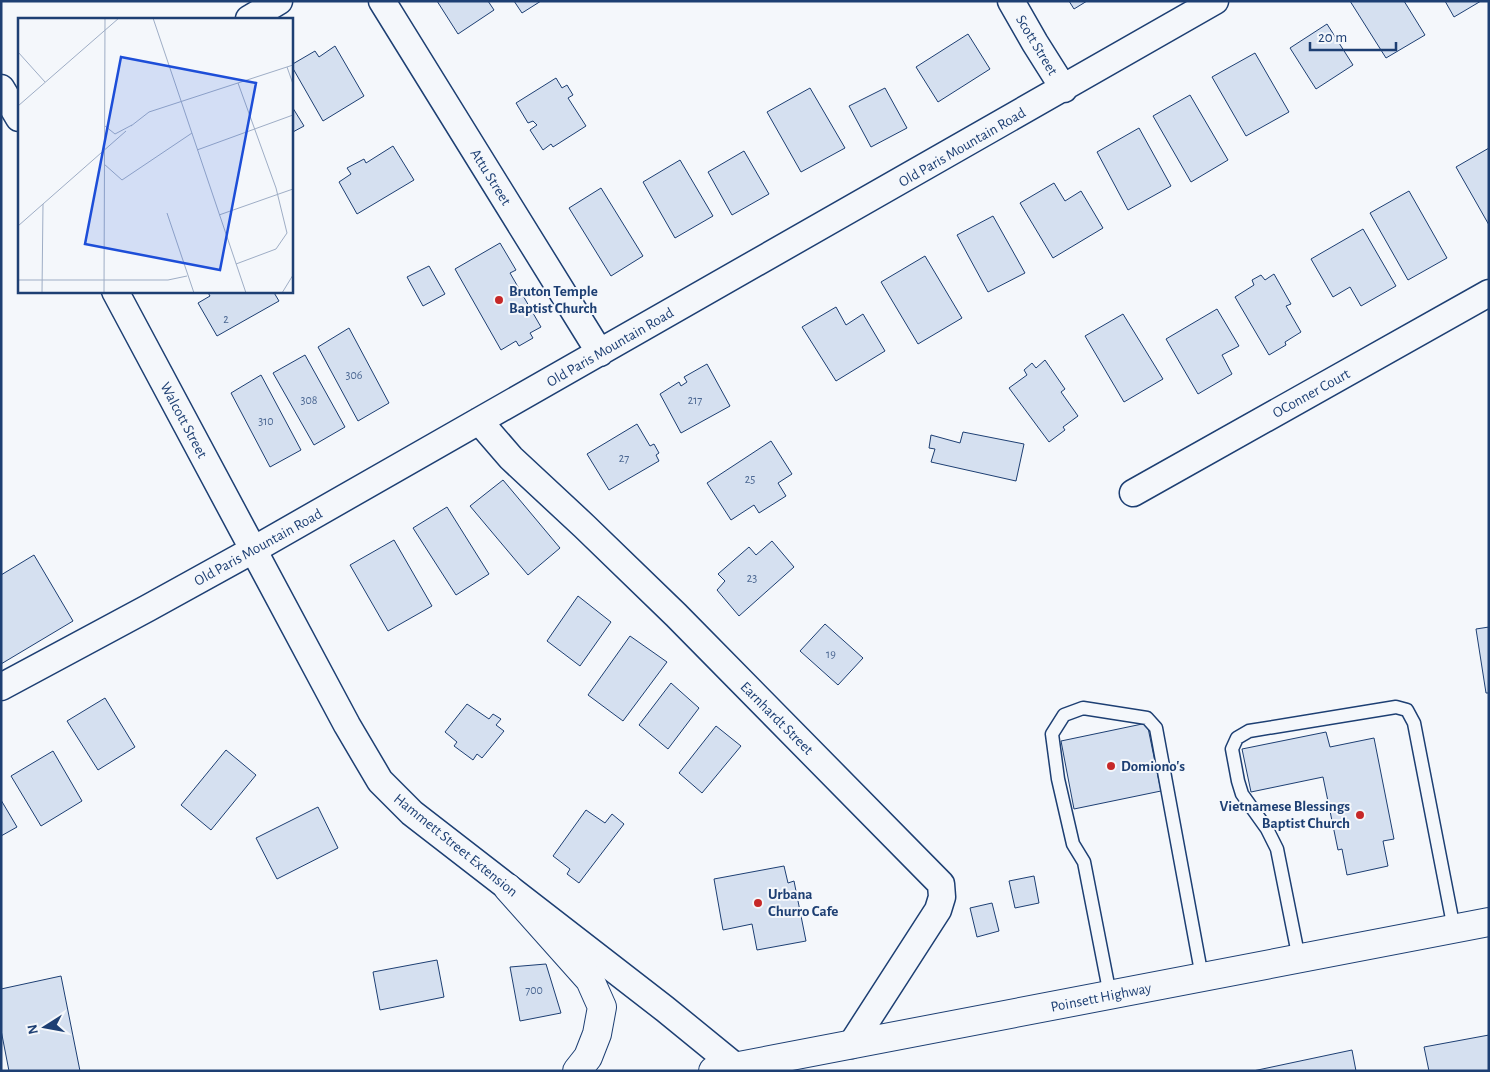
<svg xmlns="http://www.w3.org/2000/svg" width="1490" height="1072" font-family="'Alegreya Sans',sans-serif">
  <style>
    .building { fill: #d5e0f0; stroke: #1d3f73 }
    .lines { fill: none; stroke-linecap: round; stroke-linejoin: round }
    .service-casing { stroke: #1d3f73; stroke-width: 15 }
    .minor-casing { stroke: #1d3f73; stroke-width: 29 }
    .trunk-casing { stroke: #1d3f73; stroke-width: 30 }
    .service { stroke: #f4f7fb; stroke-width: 12 }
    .minor { stroke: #f4f7fb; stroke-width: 26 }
    .trunk { stroke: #f4f7fb; stroke-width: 28 }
    .poi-dot { fill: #c62828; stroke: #f4f7fb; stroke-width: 2 }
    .labels { text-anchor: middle; stroke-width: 4; stroke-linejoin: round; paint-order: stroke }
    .number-label { font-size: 12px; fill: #4b6792 }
    .street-label { font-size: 15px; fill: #1d3f73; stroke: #f4f7fb }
    .poi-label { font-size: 15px; font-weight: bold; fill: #1d3f73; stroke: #f4f7fb; text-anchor: start }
    .inset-road { fill: none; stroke: #9eadc5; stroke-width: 1 }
    .view { fill: #1d4ed8; fill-opacity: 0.15; stroke: #1d4ed8; stroke-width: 2.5 }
    .inset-edge { fill: none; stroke: #1d3f73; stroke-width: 2.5 }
  </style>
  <rect width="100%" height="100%" fill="#f4f7fb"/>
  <!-- building -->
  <path class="building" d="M 437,1 L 488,1 L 494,10 L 458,34 Z
    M 514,1 L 541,1 L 522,13 Z
    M 1069,1 L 1087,1 L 1074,9 Z
    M 1350,1 L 1404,1 L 1425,35 L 1386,58 Z
    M 1445,1 L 1481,1 L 1454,17 Z
    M 1327,24 L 1353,65 L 1316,89 L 1290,48 Z
    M 968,34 L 990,69 L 938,102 L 916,67 Z
    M 335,46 L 364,96 L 323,121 L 291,65 L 315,51 L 319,57 Z
    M 1255,53 L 1289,112 L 1246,136 L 1212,77 Z
    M 556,78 L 562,88 L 567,85 L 573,95 L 568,98 L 586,126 L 553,147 L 551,144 L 543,150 L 530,130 L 537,125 L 533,121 L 528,123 L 516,103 Z
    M 810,88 L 845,148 L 801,172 L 767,112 Z
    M 885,88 L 907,128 L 871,147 L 849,106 Z
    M 1190,95 L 1228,160 L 1191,182 L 1153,116 Z
    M 291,105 L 304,126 L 291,133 Z
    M 1139,128 L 1171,186 L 1128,210 L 1097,152 Z
    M 393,146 L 414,180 L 357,214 L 339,182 L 351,174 L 347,168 L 364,159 L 366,163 Z
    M 1489,148 L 1489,225 L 1456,167 Z
    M 744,151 L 769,194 L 732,215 L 708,172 Z
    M 680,160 L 713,216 L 675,238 L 643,182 Z
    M 1054,183 L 1065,201 L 1081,191 L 1103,228 L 1053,258 L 1020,203 Z
    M 601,188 L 643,256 L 611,276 L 569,208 Z
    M 1409,191 L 1447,258 L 1408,280 L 1370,213 Z
    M 993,216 L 1025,273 L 988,292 L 957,235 Z
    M 1363,229 L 1396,286 L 1361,306 L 1350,287 L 1333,297 L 1311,259 Z
    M 500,243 L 516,270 L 510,273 L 541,327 L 530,333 L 533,338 L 519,346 L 516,341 L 501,350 L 455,269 Z
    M 925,256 L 962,318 L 918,344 L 881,282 Z
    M 429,266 L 445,294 L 423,306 L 407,277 Z
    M 1274,274 L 1291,304 L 1286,306 L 1301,332 L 1285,342 L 1286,345 L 1269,355 L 1235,297 L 1254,285 L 1252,280 L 1261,275 L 1265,280 Z
    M 207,291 L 273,291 L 279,301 L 217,336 L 198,303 L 210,296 Z
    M 836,307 L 846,325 L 863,314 L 885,351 L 836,381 L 802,327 Z
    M 1217,309 L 1239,346 L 1222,355 L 1232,374 L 1198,394 L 1166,339 Z
    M 1123,314 L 1163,379 L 1124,402 L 1085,336 Z
    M 349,328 L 389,403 L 358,421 L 318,347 Z
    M 305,355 L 345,427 L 314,445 L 273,373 Z
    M 1045,360 L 1065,389 L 1061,392 L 1078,416 L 1063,427 L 1065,430 L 1049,442 L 1009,388 L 1027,375 L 1024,370 L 1032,363 L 1036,368 Z
    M 707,364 L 730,406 L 681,433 L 660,394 L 679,382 L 681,386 L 687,382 L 684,377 Z
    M 261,375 L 301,450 L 270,467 L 231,393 Z
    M 637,424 L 650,446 L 654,444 L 659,453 L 656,455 L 659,461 L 609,490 L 587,454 Z
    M 963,432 L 1024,444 L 1016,481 L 931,462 L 935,449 L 929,448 L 931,435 L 960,443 Z
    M 771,441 L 792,474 L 778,483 L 786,496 L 759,513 L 754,505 L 731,520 L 707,483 Z
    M 503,480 L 560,548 L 528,575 L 470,506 Z
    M 447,507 L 489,574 L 456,595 L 413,528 Z
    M 394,540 L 432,606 L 388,631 L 350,565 Z
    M 772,541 L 794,567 L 739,616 L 717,590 L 725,581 L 718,574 L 749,547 L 756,555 Z
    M 34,555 L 73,621 L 1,664 L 1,575 Z
    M 578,596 L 611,622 L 580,666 L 547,641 Z
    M 825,624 L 863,658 L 838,685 L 800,651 Z
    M 1489,627 L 1489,693 L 1486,693 L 1476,629 Z
    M 630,636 L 667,662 L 623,721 L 588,695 Z
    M 671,683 L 699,708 L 668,749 L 639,725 Z
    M 105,698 L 135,747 L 98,770 L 67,721 Z
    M 467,704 L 489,719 L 493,714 L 501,719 L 496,725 L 504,731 L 482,758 L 477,754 L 473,760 L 454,746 L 457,742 L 445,732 Z
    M 1147,723 L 1161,791 L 1074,809 L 1061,741 Z
    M 716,726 L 741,746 L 702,793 L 679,773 Z
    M 1326,732 L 1330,747 L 1374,738 L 1394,839 L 1383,841 L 1388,866 L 1347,875 L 1342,849 L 1338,850 L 1323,777 L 1251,792 L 1242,749 Z
    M 226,750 L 256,775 L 211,830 L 181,805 Z
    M 53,751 L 82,801 L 41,826 L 11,776 Z
    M 1,800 L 17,827 L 1,836 Z
    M 318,807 L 338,848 L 277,879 L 256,838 Z
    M 586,810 L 605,823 L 612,814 L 624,824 L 579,883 L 567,874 L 570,869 L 553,856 Z
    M 784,866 L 788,883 L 794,881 L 806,941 L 757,950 L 752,924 L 723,930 L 714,879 Z
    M 1034,876 L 1039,903 L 1015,908 L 1009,881 Z
    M 992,903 L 999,931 L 977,937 L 970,908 Z
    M 437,960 L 444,997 L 380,1010 L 373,972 Z
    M 546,964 L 561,1013 L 520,1021 L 510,967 Z
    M 61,976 L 80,1071 L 9,1071 L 1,1030 L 1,989 Z
    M 1489,1035 L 1489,1071 L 1429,1071 L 1424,1047 Z
    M 1352,1050 L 1356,1071 L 1253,1071 Z"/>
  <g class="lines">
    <defs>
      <path id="service" d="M 1299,959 L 1277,849 L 1267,829 L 1242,794 L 1238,781 L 1232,749 L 1237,738 L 1249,731 L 1396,707 L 1407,710 L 1414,723 L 1454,929
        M 1110,995 L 1084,862 L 1073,844 L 1058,779 L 1052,734 L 1064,715 L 1083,708 L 1147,718 L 1156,728 L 1202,977"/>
      <path id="minor" d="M 382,1 L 600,353
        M 1011,1 L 1035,43 L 1064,89
        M 249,19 L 279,1
        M 1,88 L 19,118
        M 115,291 L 347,725 L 380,781 L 412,813 L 665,1009 L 741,1071
        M 479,421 L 511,458 L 584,526 L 676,615 L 941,884 L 942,897 L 938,910 L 851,1045
        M 1133,493 L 1489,293
        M 1,687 L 148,608 L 253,550 L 1215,1"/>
      <path id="trunk" d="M 508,888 L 590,980 L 602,1007 L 597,1034 L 588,1057 L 577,1071
        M 713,1071 L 1489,922"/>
    </defs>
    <!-- service casing -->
    <use href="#service" class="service-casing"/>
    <!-- minor casing -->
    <use href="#minor" class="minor-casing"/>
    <!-- trunk casing -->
    <use href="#trunk" class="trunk-casing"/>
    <!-- service -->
    <use href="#service" class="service"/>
    <!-- minor -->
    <use href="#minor" class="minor"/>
    <!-- trunk -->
    <use href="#trunk" class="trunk"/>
  </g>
  <!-- markers -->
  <g class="poi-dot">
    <circle cx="499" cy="300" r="5"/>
    <circle cx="1111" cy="766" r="5"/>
    <circle cx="1360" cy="815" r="5"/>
    <circle cx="758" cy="903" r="5"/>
  </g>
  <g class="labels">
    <!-- number labels -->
    <g class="number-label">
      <text x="226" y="323">2</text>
      <text x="354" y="379">306</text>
      <text x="309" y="404">308</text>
      <text x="695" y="404">217</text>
      <text x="266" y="425">310</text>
      <text x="624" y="462">27</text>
      <text x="750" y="483">25</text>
      <text x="752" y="582">23</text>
      <text x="831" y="658">19</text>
      <text x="534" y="994">700</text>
    </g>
    <!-- street labels -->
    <g class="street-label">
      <text transform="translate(1037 45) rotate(59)" y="5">Scott Street</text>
      <text transform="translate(962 147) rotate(-30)" y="5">Old Paris Mountain Road</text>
      <text transform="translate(491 177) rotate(58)" y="5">Attu Street</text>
      <text transform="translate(610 347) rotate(-30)" y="5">Old Paris Mountain Road</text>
      <text transform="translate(1311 393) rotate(-29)" y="5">OConner Court</text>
      <text transform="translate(184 420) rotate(62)" y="5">Walcott Street</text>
      <text transform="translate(258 547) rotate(-29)" y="5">Old Paris Mountain Road</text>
      <text transform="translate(777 718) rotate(45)" y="5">Earnhardt Street</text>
      <text transform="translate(456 845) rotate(39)" y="5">Hammett Street Extension</text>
      <text transform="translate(1101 997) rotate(-11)" y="5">Poinsett Highway</text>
    </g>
    <!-- poi labels -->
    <g class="poi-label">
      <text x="509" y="296">Bruton Temple<tspan x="509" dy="17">Baptist Church</tspan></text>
      <text x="1121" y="771">Domiono's</text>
      <text x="1350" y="811" text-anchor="end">Vietnamese Blessings<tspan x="1350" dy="17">Baptist Church</tspan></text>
      <text x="768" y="899">Urbana<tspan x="768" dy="17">Churro Cafe</tspan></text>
    </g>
  </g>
  <!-- overview -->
  <g transform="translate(18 18)">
    <rect width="275" height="275" fill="#f4f7fb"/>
    <path class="inset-road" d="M 135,0 L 228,275M 0,34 L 27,64M 269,49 L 275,66M 0,88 L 101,0M 87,108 L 97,116 L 114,107M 113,108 L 131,94 L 275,47M 179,132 L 275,97M 86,146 L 104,162 L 174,115M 149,195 L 176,275M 201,197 L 275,171M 0,208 L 108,113M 218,246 L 258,231 L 269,215 L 258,170 L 220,65M 0,262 L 150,262 L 169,258M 24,275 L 25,186M 86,275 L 87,0M 264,275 L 275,257"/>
    <path class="view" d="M 103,39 L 238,65 L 202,252 L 67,226 Z"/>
    <rect width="275" height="275" class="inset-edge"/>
  </g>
  <!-- border -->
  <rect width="1490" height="1072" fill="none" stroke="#1d3f73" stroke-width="5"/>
  <!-- north arrow -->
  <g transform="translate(45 1027) rotate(259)" stroke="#f4f7fb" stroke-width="4" paint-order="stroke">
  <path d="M0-4L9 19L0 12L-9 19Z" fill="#1d3f73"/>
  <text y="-8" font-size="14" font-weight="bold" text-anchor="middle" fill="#1d3f73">N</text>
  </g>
  <!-- scale -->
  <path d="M1310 42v8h86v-8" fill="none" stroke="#1d3f73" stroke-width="2.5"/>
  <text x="1318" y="42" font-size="15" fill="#1d3f73" stroke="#f4f7fb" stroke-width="4" paint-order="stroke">20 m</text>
</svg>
